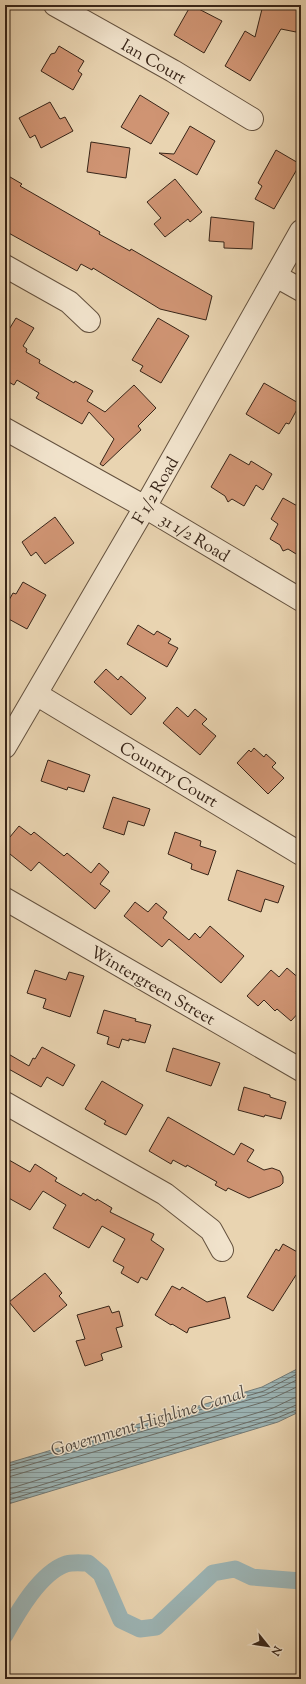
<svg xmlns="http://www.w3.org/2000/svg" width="306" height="1684" font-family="'Sorts Mill Goudy',serif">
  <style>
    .water { fill: url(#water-rules); stroke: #747b77 }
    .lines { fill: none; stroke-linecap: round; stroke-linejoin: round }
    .shore { stroke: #6a6d67; stroke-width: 1 }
    .canal { stroke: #9cb5b6; stroke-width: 17 }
    .building { fill: #cf9473; stroke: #382518 }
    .minor-casing { stroke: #64513e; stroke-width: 24 }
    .minor { stroke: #f1e3cc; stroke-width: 22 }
    .labels { text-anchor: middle; stroke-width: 3; stroke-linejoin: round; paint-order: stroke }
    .street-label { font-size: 17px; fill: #382518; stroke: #f1e3cc }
    .water-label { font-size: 18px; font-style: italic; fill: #514940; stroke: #f1e3cc }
  </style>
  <defs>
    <pattern id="water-rules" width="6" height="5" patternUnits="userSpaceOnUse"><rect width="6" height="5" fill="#9cb5b6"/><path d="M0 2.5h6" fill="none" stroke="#809393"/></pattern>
  </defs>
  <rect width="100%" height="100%" fill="#e9d4b1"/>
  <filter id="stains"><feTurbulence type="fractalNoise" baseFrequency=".005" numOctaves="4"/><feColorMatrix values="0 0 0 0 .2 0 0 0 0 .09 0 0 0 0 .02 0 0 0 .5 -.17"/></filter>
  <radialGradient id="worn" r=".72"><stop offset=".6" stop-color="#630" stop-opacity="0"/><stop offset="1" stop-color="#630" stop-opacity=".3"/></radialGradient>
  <!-- water -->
  <path class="water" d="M 301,1367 L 301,1411 L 278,1422 L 5,1505 L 5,1464 L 262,1387 Z"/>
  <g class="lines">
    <!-- shore -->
    <path class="shore" d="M 5,1467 L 264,1391 L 301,1372
      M 5,1472 L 265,1395 L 301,1378
      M 5,1478 L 267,1401 L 301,1385
      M 5,1490 L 273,1408 L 294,1398 L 301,1397
      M 5,1496 L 275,1414 L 301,1403
      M 5,1501 L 277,1418 L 301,1408"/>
    <!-- canal -->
    <path class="canal" d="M 5,1635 C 18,1612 40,1573 66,1564 C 72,1562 81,1563 88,1563 L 101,1574 L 121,1620 L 140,1629 L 156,1627 L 213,1573 L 235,1569 L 252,1577 L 301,1581"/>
  </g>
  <!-- building -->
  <path class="building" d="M 191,5 L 222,21 L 204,53 L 174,35 Z
    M 263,5 L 301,5 L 301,13 L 296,32 L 281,29 L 250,81 L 225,66 L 245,31 L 255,37 Z
    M 59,46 L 84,61 L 78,71 L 82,74 L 73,90 L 41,71 L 51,54 L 55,53 Z
    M 140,95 L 169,113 L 151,144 L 121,127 Z
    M 50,102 L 60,119 L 65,117 L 73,131 L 41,148 L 35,135 L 30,138 L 19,118 Z
    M 190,126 L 215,141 L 197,175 L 159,153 L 174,154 Z
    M 91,142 L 130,148 L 126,178 L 87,172 Z
    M 276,150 L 300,164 L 274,209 L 255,199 L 262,186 L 258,183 L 260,179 Z
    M 5,174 L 22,184 L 20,186 L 100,232 L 99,234 L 130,251 L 131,249 L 212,296 L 206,320 L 160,309 L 93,268 L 92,270 L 81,264 L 77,271 L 5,231 Z
    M 175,179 L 202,212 L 190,222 L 188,219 L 165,237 L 154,224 L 161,218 L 147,202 Z
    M 211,217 L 254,222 L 252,249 L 224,248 L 224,242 L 209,241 Z
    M 16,318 L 34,328 L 23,346 L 27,349 L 26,352 L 40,360 L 39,363 L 74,383 L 75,381 L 93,391 L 87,401 L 105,412 L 134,385 L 156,408 L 138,426 L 141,430 L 103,466 L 100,464 L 114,439 L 89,412 L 82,424 L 36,398 L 39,393 L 17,380 L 14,385 L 5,380 L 5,336 Z
    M 158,318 L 189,336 L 161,383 L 140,371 L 143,366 L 132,360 Z
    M 264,383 L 300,404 L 289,424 L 286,423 L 279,434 L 246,414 Z
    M 230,454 L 249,465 L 251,461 L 272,474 L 263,490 L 256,485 L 244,506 L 232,499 L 228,502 L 225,496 L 211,487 Z
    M 283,498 L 301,508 L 301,557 L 288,549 L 283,551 L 280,545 L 270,539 L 278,524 L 271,519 Z
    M 55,517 L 74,543 L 45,564 L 36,552 L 31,556 L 22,542 Z
    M 23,582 L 46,595 L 27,629 L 5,617 L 5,597 L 9,600 L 13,593 L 16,594 Z
    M 138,625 L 154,635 L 157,631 L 171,639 L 168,643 L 178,648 L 167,667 L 127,644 Z
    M 106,669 L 118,680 L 121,676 L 146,698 L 131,715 L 94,682 Z
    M 177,707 L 188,717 L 195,709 L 207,719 L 202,724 L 216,736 L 200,755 L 163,723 Z
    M 254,748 L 264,757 L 266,754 L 276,763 L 272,767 L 284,778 L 268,794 L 237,763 L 249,750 L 251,752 Z
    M 48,760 L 90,775 L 84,792 L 68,787 L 67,790 L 41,781 Z
    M 113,797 L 150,809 L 144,826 L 128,821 L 124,835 L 103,828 Z
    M 19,826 L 31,835 L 34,832 L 64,856 L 67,853 L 91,873 L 99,863 L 109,872 L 100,884 L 110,891 L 95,909 L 39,862 L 31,871 L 5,850 L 5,843 Z
    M 175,832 L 201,841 L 200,846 L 216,851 L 208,875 L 191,869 L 192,864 L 168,854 Z
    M 237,870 L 284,886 L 278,903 L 265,899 L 261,912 L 228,900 Z
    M 135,902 L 148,912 L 156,903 L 167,912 L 163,918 L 189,940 L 195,933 L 200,938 L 210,926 L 244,956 L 221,983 L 169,939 L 162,947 L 124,916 Z
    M 287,968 L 301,980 L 301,986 L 296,992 L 301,997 L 301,1010 L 291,1021 L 277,1009 L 275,1011 L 264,1000 L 258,1006 L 247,996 L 271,970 L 279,977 Z
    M 35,970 L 66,980 L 69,972 L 84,976 L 70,1017 L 43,1008 L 46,999 L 27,993 Z
    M 104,1010 L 136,1019 L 135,1021 L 151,1025 L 145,1043 L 129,1039 L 129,1041 L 122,1039 L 119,1048 L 107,1044 L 109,1037 L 97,1033 Z
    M 42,1047 L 75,1065 L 63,1086 L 47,1077 L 41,1087 L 5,1067 L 5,1052 L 29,1066 L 33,1058 L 35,1059 Z
    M 173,1048 L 220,1063 L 211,1086 L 166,1071 Z
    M 102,1081 L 143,1105 L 126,1135 L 104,1124 L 106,1121 L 85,1109 Z
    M 244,1087 L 270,1095 L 270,1097 L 286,1102 L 281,1119 L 265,1115 L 264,1117 L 238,1110 Z
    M 168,1117 L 234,1155 L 241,1143 L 254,1150 L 247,1161 L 264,1170 L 272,1168 L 280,1171 L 283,1177 L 283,1183 L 280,1186 L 249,1198 L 228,1188 L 226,1191 L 215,1185 L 217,1182 L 187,1165 L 186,1167 L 173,1160 L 171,1164 L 149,1151 Z
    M 9,1160 L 30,1172 L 35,1164 L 57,1178 L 55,1181 L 81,1196 L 83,1193 L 96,1201 L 97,1199 L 112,1208 L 110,1212 L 154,1234 L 151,1240 L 164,1249 L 147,1280 L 141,1277 L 138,1283 L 121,1273 L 124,1267 L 113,1261 L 125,1239 L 102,1226 L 89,1248 L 53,1228 L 66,1205 L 43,1191 L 30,1210 L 5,1196 L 5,1168 Z
    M 283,1244 L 301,1254 L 301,1277 L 296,1275 L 273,1311 L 247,1297 L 276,1249 L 279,1251 Z
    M 45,1273 L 62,1293 L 59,1296 L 67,1305 L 34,1332 L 9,1302 Z
    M 172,1286 L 180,1290 L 182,1287 L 207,1302 L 225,1297 L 230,1318 L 189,1328 L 187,1333 L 172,1324 L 171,1325 L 155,1315 Z
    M 109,1306 L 112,1313 L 119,1311 L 123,1326 L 116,1328 L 122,1347 L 103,1353 L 101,1354 L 103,1360 L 85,1366 L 76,1341 L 85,1339 L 77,1315 Z"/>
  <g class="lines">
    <defs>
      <path id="minor" d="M 55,5 L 173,71 L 252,119
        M 5,266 L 69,302 L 89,321
        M 276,276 L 301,290
        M 5,429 L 145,507 L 301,600
        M 36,694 L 301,854
        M 5,747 L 145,507 L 301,231
        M 5,899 L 301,1070
        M 5,1103 L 165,1194 L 211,1230 L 222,1250"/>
    </defs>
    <!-- minor casing -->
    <use href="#minor" class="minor-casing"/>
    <!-- minor -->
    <use href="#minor" class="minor"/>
  </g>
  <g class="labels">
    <!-- street labels -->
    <g class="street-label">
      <text transform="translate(154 61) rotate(30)" y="6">Ian Court</text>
      <text transform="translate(155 490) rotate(-60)" y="6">F 1/2 Road</text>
      <text transform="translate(195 537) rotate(31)" y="6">31 1/2 Road</text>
      <text transform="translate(169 774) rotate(31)" y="6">Country Court</text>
      <text transform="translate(153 985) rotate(30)" y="6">Wintergreen Street</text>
    </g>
    <!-- water labels -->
    <g class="water-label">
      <text transform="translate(148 1421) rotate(-17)" y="6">Government Highline Canal</text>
    </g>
  </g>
  <!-- margin -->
  <rect width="306" height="1684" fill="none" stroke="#e9d4b1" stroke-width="20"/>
  <rect x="6" y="6" width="294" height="1672" fill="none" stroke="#382518" stroke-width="2"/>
  <rect x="10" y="10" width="286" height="1664" fill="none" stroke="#382518"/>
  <!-- north arrow -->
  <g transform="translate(268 1646) rotate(120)" stroke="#f1e3cc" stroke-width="3" paint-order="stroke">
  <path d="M0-3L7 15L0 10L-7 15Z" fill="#382518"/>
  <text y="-6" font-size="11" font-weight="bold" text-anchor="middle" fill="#382518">N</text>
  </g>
  <rect width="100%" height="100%" filter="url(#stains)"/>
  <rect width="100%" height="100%" fill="url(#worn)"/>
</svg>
